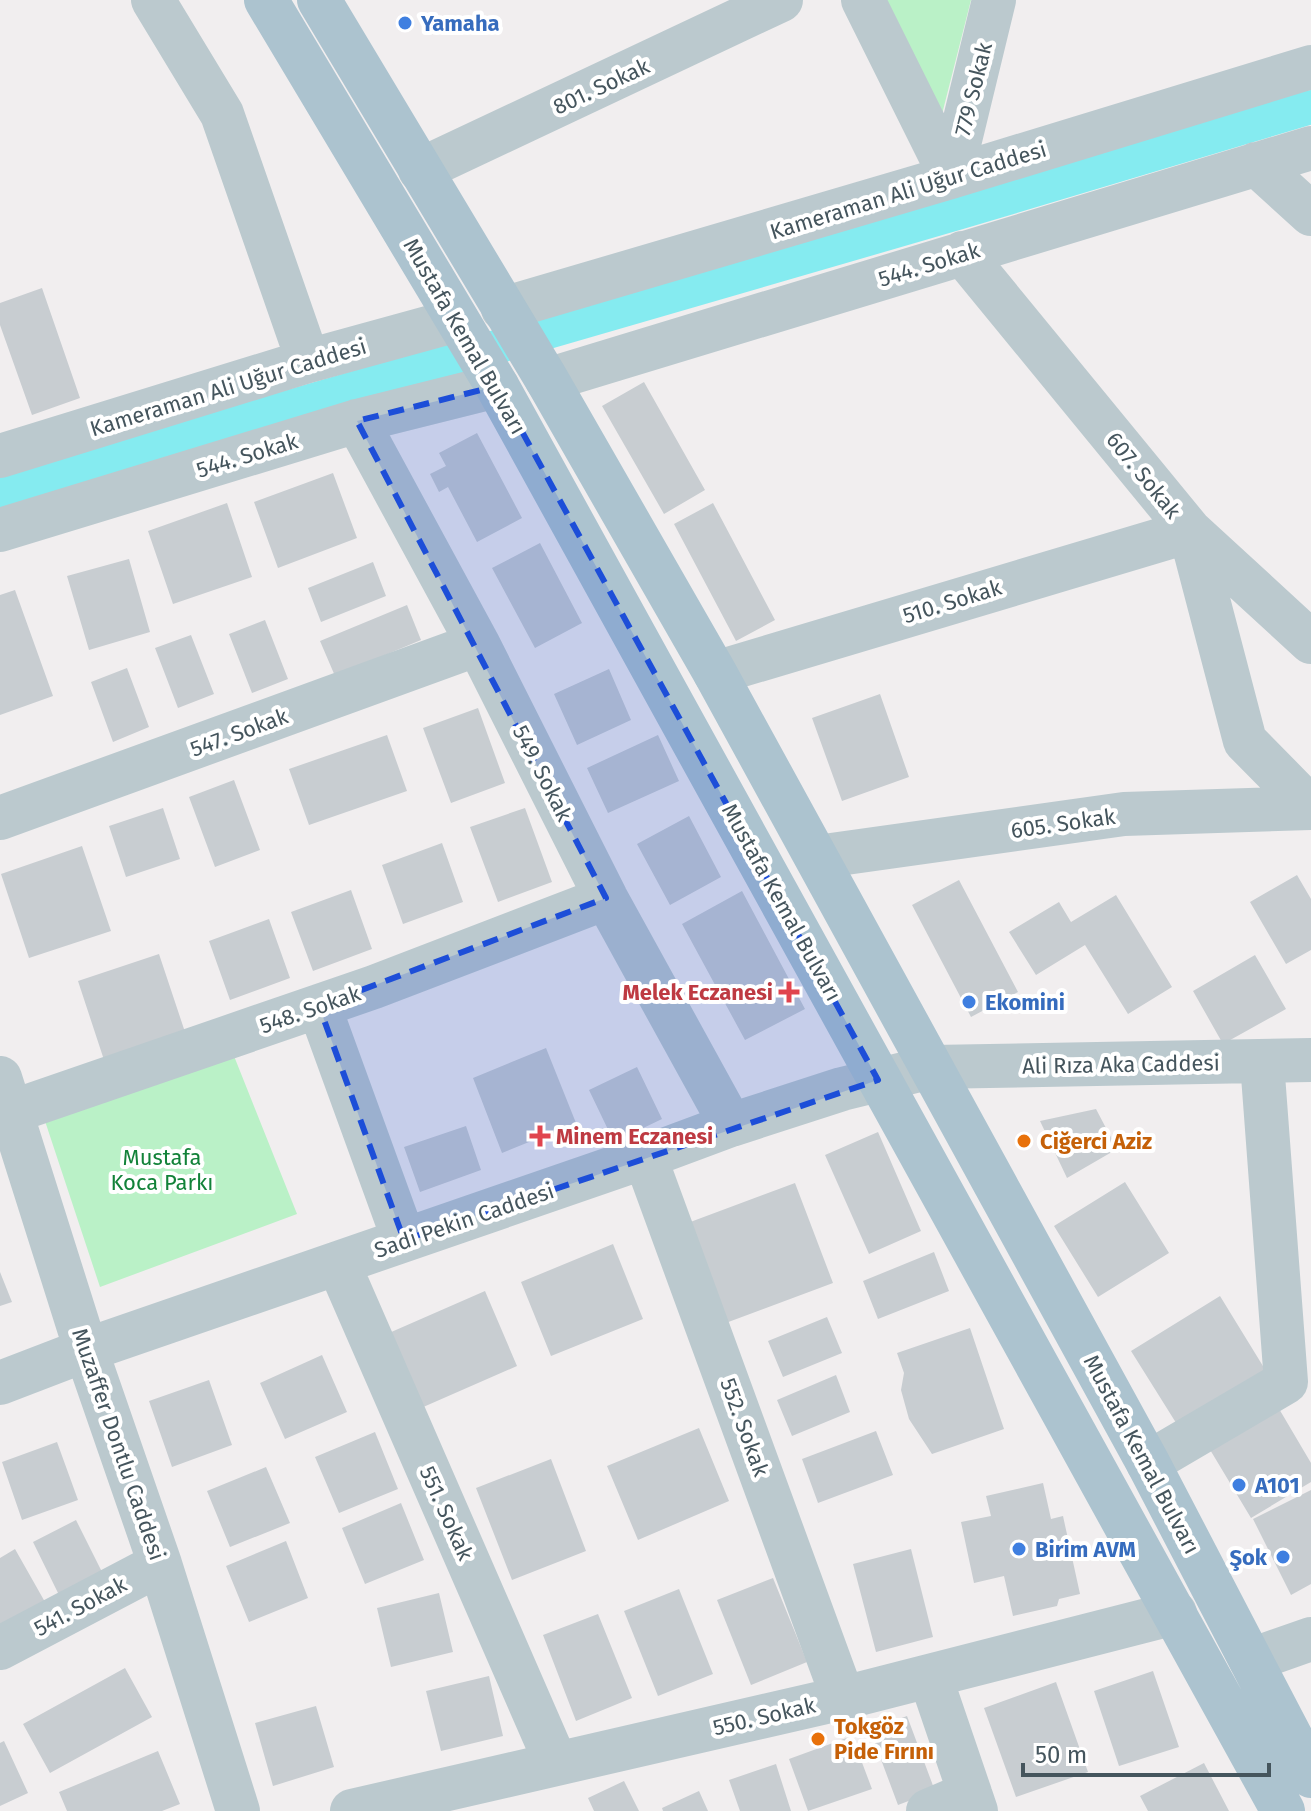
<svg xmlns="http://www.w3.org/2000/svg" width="1311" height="1811" font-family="'Fira Sans',sans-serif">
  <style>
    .green { fill: #baf1c7 }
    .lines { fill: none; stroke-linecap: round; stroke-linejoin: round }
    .canal { stroke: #85ebf0; stroke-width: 34 }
    .building { fill: #c8cdd1 }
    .minor { stroke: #bbc9ce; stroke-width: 44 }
    .major { stroke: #acc3cf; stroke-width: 44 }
    .marked { fill: #1d4ed8; fill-opacity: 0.2; stroke: #1d4ed8; stroke-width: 6; stroke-dasharray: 16 10; stroke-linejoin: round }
    .shop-dot { fill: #3f7fe0; stroke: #fff; stroke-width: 3 }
    .health-dot { fill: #e0444e; stroke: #fff; stroke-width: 3 }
    .food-dot { fill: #e8710a; stroke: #fff; stroke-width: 3 }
    .labels { text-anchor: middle; stroke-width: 8; stroke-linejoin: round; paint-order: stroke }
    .shop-label { font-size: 22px; font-weight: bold; fill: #366cbe; stroke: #fff; text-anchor: start }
    .street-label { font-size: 22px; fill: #45555d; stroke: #fff }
    .health-label { font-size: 22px; font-weight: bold; fill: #be3a42; stroke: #fff; text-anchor: end }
    .food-label { font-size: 22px; font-weight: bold; fill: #c56008; stroke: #fff; text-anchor: start }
    .park-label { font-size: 22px; fill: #128239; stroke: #fff }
  </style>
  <rect width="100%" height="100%" fill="#f1eeef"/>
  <!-- green -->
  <path class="green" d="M 878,0 L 971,0 L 940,122 Z
    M 232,1051 L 297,1214 L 100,1287 L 44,1118 Z"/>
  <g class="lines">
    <!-- canal -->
    <path class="canal" d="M 0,491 L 961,212 L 1311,107"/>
  </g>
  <!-- building -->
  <path class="building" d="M 42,288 L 80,398 L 32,415 L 0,325 L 0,303 Z
    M 644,382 L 705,490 L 664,514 L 602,406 Z
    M 477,433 L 522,518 L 477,542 L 448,487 L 439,492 L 430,474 L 446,466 L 439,453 Z
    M 333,473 L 357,538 L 278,568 L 254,502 Z
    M 227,503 L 252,577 L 173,604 L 148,531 Z
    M 713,503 L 775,620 L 736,641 L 674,524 Z
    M 540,543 L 582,623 L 535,648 L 492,568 Z
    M 129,559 L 150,632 L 89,650 L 67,576 Z
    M 373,562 L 386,596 L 321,622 L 308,588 Z
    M 15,590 L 53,696 L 0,715 L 0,595 Z
    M 407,605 L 421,640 L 335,676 L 320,641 Z
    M 265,620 L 288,679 L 252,693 L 229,634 Z
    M 191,635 L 214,694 L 178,708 L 155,648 Z
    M 127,668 L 149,727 L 113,742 L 91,682 Z
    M 609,669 L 631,720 L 577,745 L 554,694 Z
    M 880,694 L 909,777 L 842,801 L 812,718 Z
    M 478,708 L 505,783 L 451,803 L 423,728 Z
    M 387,735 L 407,791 L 309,825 L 289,769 Z
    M 658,735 L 679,781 L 608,813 L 587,768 Z
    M 234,780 L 260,850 L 215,867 L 189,797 Z
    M 163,808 L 180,859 L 126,877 L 109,826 Z
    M 525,808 L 552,882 L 498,902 L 470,827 Z
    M 689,816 L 721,877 L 670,905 L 637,844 Z
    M 442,843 L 463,902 L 403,924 L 382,865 Z
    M 82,846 L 111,931 L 29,958 L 1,874 Z
    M 1297,875 L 1311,899 L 1311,950 L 1286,964 L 1250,902 Z
    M 959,880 L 1018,992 L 971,1017 L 912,905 Z
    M 351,890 L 372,949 L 313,971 L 291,912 Z
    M 742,891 L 805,1009 L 745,1040 L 682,924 Z
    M 1116,895 L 1172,987 L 1128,1014 L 1085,945 L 1036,975 L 1009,932 L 1059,902 L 1071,922 Z
    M 269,919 L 290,978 L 230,1000 L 209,941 Z
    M 159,954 L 187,1038 L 106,1066 L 78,981 Z
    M 1255,955 L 1286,1009 L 1223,1044 L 1193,991 Z
    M 546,1048 L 576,1123 L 502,1153 L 473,1078 Z
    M 637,1067 L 662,1119 L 614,1142 L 589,1090 Z
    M 1096,1109 L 1117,1149 L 1067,1178 L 1040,1121 Z
    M 466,1126 L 481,1170 L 420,1192 L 404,1147 Z
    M 878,1132 L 921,1231 L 869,1254 L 825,1155 Z
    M 1125,1182 L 1169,1253 L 1098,1297 L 1054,1226 Z
    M 795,1183 L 833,1283 L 723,1324 L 685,1224 Z
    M 613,1244 L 643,1319 L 551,1356 L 521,1282 Z
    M 934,1252 L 949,1291 L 878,1319 L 863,1281 Z
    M 0,1272 L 12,1302 L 0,1306 Z
    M 485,1291 L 517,1366 L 421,1408 L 389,1333 Z
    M 1220,1296 L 1266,1371 L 1178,1426 L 1131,1351 Z
    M 827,1317 L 842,1353 L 783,1377 L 768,1341 Z
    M 970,1328 L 1004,1429 L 932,1454 L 909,1419 L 901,1390 L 904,1373 L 897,1353 Z
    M 322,1355 L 347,1412 L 285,1439 L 260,1383 Z
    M 836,1375 L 850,1412 L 792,1436 L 777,1400 Z
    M 209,1380 L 232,1445 L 172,1467 L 149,1401 Z
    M 1275,1402 L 1311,1463 L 1311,1482 L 1251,1518 L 1206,1443 Z
    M 699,1428 L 729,1501 L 638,1540 L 607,1466 Z
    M 876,1431 L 893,1475 L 818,1503 L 802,1459 Z
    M 375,1432 L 398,1489 L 339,1513 L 315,1457 Z
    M 57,1442 L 78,1500 L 22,1520 L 2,1462 Z
    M 551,1459 L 586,1551 L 512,1580 L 476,1488 Z
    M 266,1467 L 290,1523 L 230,1547 L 207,1491 Z
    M 1043,1483 L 1051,1519 L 1063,1516 L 1080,1594 L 1059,1599 L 1057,1606 L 1013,1616 L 1004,1576 L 974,1583 L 961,1522 L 991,1516 L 986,1496 Z
    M 1311,1490 L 1311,1584 L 1291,1595 L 1253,1519 Z
    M 401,1503 L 424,1560 L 365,1584 L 342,1528 Z
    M 76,1520 L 103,1574 L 59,1595 L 33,1542 Z
    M 286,1541 L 308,1598 L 249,1622 L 226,1566 Z
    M 15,1549 L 45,1602 L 0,1628 L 0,1558 Z
    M 911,1549 L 933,1637 L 876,1652 L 853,1564 Z
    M 773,1578 L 807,1662 L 751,1685 L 717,1600 Z
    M 679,1589 L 713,1674 L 658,1696 L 624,1611 Z
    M 439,1593 L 453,1652 L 391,1667 L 377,1608 Z
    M 598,1614 L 632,1698 L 576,1721 L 543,1635 Z
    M 125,1668 L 152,1717 L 50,1773 L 23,1724 Z
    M 1153,1671 L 1179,1747 L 1119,1766 L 1094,1691 Z
    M 489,1676 L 503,1736 L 441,1751 L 426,1691 Z
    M 1056,1682 L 1088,1772 L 1016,1797 L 984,1708 Z
    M 316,1706 L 334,1767 L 273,1786 L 255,1723 Z
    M 907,1716 L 935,1791 L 898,1805 L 870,1730 Z
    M 852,1736 L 872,1789 L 808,1811 L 789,1759 Z
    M 4,1741 L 28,1793 L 0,1806 L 0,1743 Z
    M 158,1751 L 180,1804 L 162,1811 L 67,1811 L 59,1792 Z
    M 1204,1763 L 1229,1811 L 1148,1811 L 1140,1796 Z
    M 776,1764 L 791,1811 L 740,1811 L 729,1780 Z
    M 624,1781 L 639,1811 L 594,1811 L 588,1798 Z
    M 699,1791 L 708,1811 L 663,1811 L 662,1808 Z"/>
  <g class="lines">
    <!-- minor -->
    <path class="minor" d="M 153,0 L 222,114 L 308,361
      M 863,0 L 951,177
      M 1256,164 L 1311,214
      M 420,170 L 781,0
      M 951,177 L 994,0
      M 962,253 L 1190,531 L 1245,741 L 1311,808
      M 503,309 L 951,177 L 1311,67
      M 547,380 L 1311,148
      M 357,421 L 478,644 L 606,898 L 731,1125
      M 0,456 L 308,361 L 457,320
      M 0,530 L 357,421 L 497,386
      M 715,673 L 1190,531 L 1311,642
      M 0,818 L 478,644
      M 817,857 L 1124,814 L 1311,808
      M 319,1006 L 404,1240
      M 0,1078 L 86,1350 L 160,1564 L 238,1811
      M 11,1112 L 374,987 L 606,898
      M 645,1157 L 843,1698
      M 338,1263 L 556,1763
      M 0,1383 L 86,1350 L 645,1157 L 731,1125 L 842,1089 L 932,1067 L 1311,1060
      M 1148,1463 L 1286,1382 L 1262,1062
      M 0,1648 L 160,1564
      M 1251,1660 L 1311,1639
      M 930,1676 L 976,1811
      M 352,1811 L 843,1698 L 1175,1613
      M 928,1811 L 970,1793"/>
    <!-- major -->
    <path class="major" d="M 266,0 L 497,386 L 1283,1811
      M 319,0 L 547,380 L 715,673 L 1148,1463 L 1311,1776"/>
  </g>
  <!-- marked area -->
  <path class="marked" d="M 497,386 L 878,1080 L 404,1240 L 319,1006 L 606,898 L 357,421 Z"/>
  <!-- markers -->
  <g class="shop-dot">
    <circle cx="405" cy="23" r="8"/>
    <circle cx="969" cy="1002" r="8"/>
    <circle cx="1239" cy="1485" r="8"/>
    <circle cx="1019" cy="1549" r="8"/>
    <circle cx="1283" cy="1557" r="8"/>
  </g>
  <g class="health-dot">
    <path d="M785 980h8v8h8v8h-8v8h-8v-8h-8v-8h8z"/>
    <path d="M536 1124h8v8h8v8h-8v8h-8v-8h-8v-8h8z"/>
  </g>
  <g class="food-dot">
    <circle cx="1024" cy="1141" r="8"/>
    <circle cx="818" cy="1739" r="8"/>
  </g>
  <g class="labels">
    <!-- shop labels -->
    <g class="shop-label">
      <text x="421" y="31">Yamaha</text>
      <text x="985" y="1010">Ekomini</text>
      <text x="1255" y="1493">A101</text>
      <text x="1035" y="1557">Birim AVM</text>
      <text x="1267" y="1565" text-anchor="end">Şok</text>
    </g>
    <!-- street labels -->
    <g class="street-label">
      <text transform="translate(601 86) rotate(-25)" y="8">801. Sokak</text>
      <text transform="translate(973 89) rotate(-76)" y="8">779 Sokak</text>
      <text transform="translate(908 190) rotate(-17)" y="8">Kameraman Ali Uğur Caddesi</text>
      <text transform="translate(929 264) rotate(-17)" y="8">544. Sokak</text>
      <text transform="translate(465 336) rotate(60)" y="8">Mustafa Kemal Bulvarı</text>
      <text transform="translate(228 387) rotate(-17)" y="8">Kameraman Ali Uğur Caddesi</text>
      <text transform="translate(247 455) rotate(-17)" y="8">544. Sokak</text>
      <text transform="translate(1144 475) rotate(51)" y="8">607. Sokak</text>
      <text transform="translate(952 601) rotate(-17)" y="8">510. Sokak</text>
      <text transform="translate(239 732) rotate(-20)" y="8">547. Sokak</text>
      <text transform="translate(543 773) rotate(63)" y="8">549. Sokak</text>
      <text transform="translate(1063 823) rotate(-8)" y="8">605. Sokak</text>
      <text transform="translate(782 902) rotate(61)" y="8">Mustafa Kemal Bulvarı</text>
      <text transform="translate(310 1009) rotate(-19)" y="8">548. Sokak</text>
      <text transform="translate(1121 1064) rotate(-1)" y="8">Ali Rıza Aka Caddesi</text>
      <text transform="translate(464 1220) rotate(-19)" y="8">Sadi Pekin Caddesi</text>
      <text transform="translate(745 1427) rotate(70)" y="8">552. Sokak</text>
      <text transform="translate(119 1444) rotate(71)" y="8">Muzaffer Dontlu Caddesi</text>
      <text transform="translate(1142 1454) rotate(62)" y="8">Mustafa Kemal Bulvarı</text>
      <text transform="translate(447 1513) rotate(66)" y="8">551. Sokak</text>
      <text transform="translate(80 1606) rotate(-28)" y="8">541. Sokak</text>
      <text transform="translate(764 1716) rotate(-13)" y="8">550. Sokak</text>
    </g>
    <!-- health labels -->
    <g class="health-label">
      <text x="773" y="1000">Melek Eczanesi</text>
      <text x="556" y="1144" text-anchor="start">Minem Eczanesi</text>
    </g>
    <!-- food labels -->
    <g class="food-label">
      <text x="1040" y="1149">Ciğerci Aziz</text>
      <text x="834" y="1734">Tokgöz<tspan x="834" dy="25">Pide Fırını</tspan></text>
    </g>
    <!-- park labels -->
    <g class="park-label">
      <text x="162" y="1165">Mustafa<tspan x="162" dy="25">Koca Parkı</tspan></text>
    </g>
  </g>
  <!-- scale -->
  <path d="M1023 1763v12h246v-12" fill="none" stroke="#45555d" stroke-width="4"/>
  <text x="1035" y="1763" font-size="24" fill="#45555d" stroke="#ffffff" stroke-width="6" paint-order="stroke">50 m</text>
</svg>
